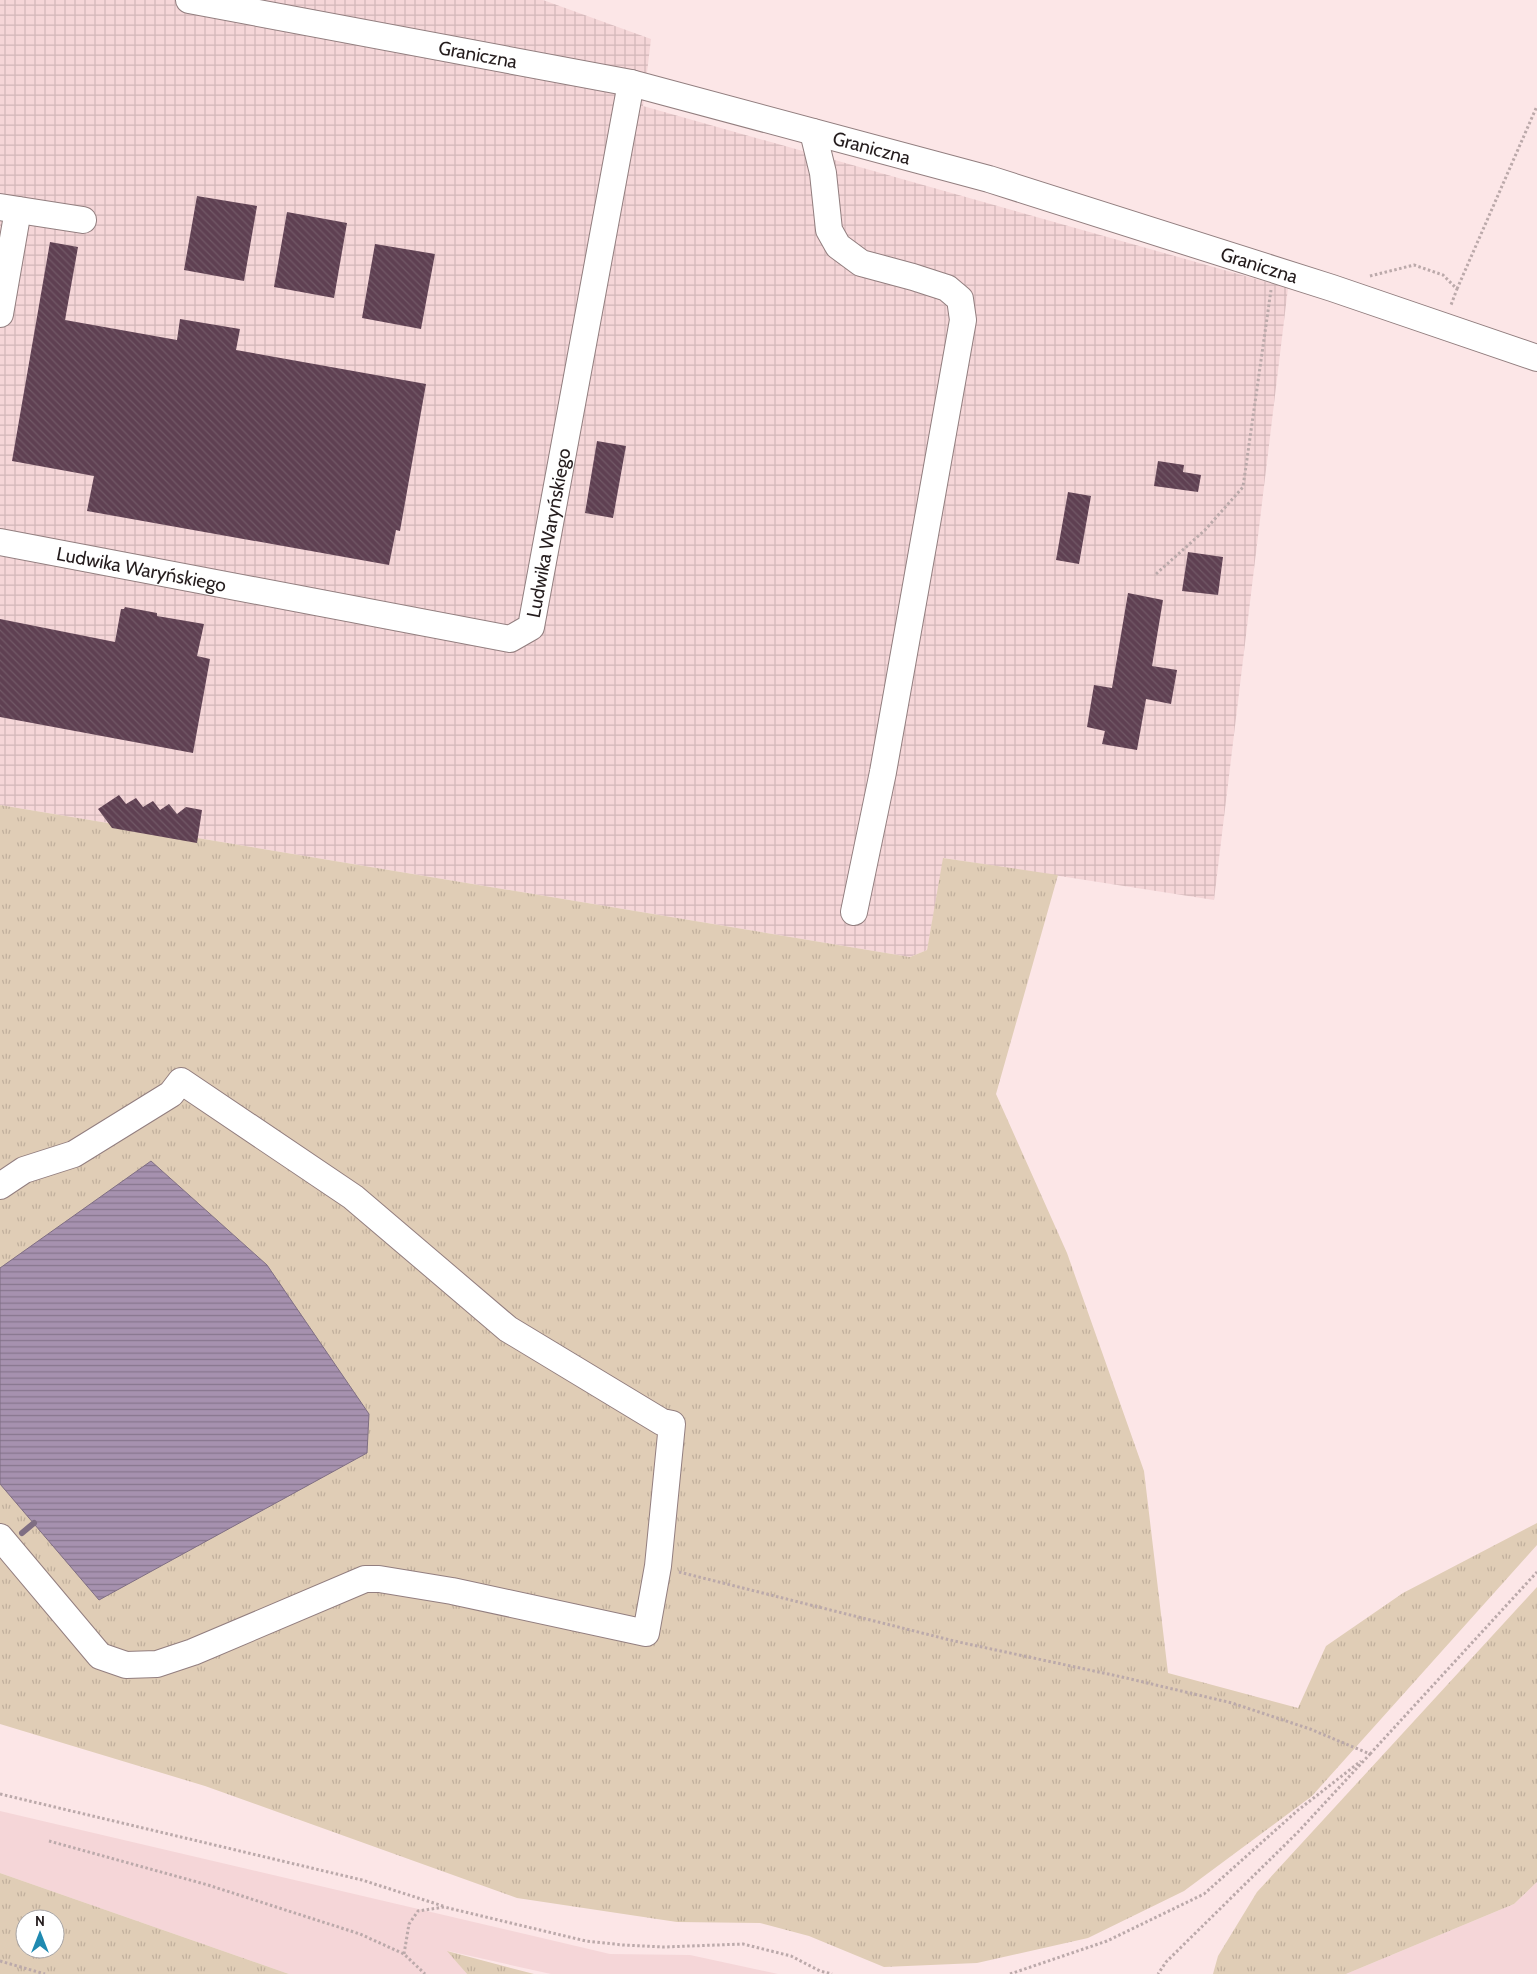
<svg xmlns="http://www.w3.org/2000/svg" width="1537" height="1974" font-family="Cabin,sans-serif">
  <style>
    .built { fill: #f5d6d8 }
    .industrial { fill: url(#industrial-grid) }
    .grass { fill: url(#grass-tufts); fill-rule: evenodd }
    .water { fill: url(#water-rules); stroke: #7f6e83 }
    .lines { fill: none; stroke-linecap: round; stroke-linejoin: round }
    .stream { stroke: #7f6e83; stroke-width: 6 }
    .building { fill: url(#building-back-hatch) }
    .minor-casing { stroke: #927e7f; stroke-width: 28 }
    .path { stroke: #bba9aa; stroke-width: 3; stroke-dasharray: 2.5 2.5; stroke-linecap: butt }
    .minor { stroke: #fff; stroke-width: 26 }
    .labels { text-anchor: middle; stroke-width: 5; stroke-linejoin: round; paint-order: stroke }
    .street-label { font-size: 19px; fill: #241c1d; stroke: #fff }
  </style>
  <defs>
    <pattern id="industrial-grid" width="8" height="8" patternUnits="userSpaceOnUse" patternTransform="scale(1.25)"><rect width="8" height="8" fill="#f5d6d8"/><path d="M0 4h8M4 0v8" fill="none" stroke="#d2b7b9"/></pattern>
    <pattern id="grass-tufts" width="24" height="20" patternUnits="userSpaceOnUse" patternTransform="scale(1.25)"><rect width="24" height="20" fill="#e0cdb6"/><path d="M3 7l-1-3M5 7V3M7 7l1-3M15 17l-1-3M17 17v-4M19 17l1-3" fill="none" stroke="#c0af9c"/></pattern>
    <pattern id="water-rules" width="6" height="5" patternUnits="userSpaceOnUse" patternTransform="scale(1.25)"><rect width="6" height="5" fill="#a691af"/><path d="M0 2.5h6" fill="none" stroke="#87768e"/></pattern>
    <pattern id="building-back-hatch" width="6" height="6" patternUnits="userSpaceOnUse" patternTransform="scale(1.25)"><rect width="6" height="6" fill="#5f4052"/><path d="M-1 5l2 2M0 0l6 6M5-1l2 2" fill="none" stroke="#725967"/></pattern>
  </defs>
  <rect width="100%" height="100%" fill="#fce6e7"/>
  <!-- built -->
  <path class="built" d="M 0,1811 L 610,1954 L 690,1955 L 778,1974 L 551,1974 L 448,1951 L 467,1974 L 289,1974 L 0,1873 Z
    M 1537,1882 L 1537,1974 L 1346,1974 L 1514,1904 Z"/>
  <!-- industrial -->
  <path class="industrial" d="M 0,0 L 543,0 L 651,39 L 643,106 L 1288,288 L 1214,900 L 944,858 L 927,950 L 910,957 L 0,805 Z"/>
  <!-- grass -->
  <path class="grass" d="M 0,805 L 910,957 L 927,950 L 943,858 L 1058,875 L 996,1094 L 1067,1253 L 1144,1471 L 1168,1673 L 1298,1708 L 1326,1646 L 1403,1593 L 1537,1523 L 1537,1545 L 1312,1796 L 1184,1891 L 1088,1938 L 977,1963 L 884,1967 L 809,1936 L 760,1923 L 677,1922 L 517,1898 L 205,1786 L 0,1724 Z
    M 1537,1587 L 1537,1882 L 1514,1904 L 1346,1974 L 1213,1974 L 1218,1956 L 1257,1892 Z
    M 0,1873 L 289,1974 L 0,1974 ZM 25,1919 L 55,1919 L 55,1949 L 25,1949 Z
    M 447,1951 L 534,1974 L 467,1974 Z"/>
  <!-- water -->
  <path class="water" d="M 151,1161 L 267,1265 L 369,1414 L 367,1453 L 99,1600 L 0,1484 L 0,1268 Z"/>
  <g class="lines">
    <!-- stream -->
    <path class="stream" d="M 22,1533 L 34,1523"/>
  </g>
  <!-- building -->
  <path class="building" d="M 197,196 L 257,206 L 244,281 L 184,270 Z
    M 287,212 L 347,223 L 334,298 L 274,287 Z
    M 50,242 L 78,247 L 65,320 L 177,340 L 180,319 L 240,329 L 236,350 L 426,384 L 400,531 L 396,530 L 389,565 L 87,511 L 94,476 L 12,461 Z
    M 375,244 L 435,254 L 421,329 L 362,318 Z
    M 597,441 L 626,446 L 613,518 L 585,513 Z
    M 1158,461 L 1184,465 L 1183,472 L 1201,475 L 1198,492 L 1154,486 Z
    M 1068,492 L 1091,496 L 1079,564 L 1056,560 Z
    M 1188,552 L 1223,557 L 1218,595 L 1182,591 Z
    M 1128,593 L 1163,600 L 1152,666 L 1177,670 L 1171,704 L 1146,699 L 1137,750 L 1102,744 L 1105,731 L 1087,727 L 1094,685 L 1112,688 Z
    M 125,607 L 157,613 L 157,616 L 204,624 L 197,656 L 210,659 L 193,753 L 0,717 L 0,619 L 115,642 L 121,609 L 124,609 Z
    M 119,795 L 126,804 L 136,798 L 143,807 L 153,801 L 160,810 L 169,804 L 177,814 L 186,807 L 202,810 L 197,843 L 112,828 L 98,809 Z"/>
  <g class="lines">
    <defs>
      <g id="minor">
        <path id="s1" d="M 189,0 L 631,83 L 989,179 L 1332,288 L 1537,358"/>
        <path d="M 813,132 L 823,173 L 829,230 L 838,246 L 861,263 L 913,277 L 947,288 L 960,299 L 963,320 L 883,772 L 854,912"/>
        <path d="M 0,207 L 83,220"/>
        <path d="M 0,314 L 18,210"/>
        <path id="s2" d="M 0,542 L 510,639 L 531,627 L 631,83"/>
        <path d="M 0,1186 L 24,1170 L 74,1154 L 171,1094 L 181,1081 L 353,1197 L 508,1329 L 662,1422 L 672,1424 L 658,1566 L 646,1633 L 452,1591 L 379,1579 L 365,1579 L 193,1652 L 157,1664 L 126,1665 L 100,1656 L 0,1537"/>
      </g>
    </defs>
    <!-- minor casing -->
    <use href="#minor" class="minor-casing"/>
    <!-- path -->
    <path class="path" d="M 1370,276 L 1414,265 L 1443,275 L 1457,289 L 1451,305
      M 1457,289 L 1537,106
      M 1156,574 L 1205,530 L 1243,487 L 1271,290
      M 679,1572 L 954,1641 L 1122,1677 L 1232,1703 L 1310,1729 L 1370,1754 L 1298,1832 L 1166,1962 L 1158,1974
      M 1370,1754 L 1537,1572
      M 0,1794 L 362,1880 L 443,1906
      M 49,1841 L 208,1885 L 360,1934 L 404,1954 L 425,1974
      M 404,1954 L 409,1924 L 418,1911 L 444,1907 L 586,1941 L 623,1945 L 664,1947 L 743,1944 L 791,1956 L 820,1971 L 832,1974
      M 0,1961 L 45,1974
      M 1010,1974 L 1107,1941 L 1204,1894 L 1297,1811 L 1361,1761"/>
    <!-- minor -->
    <use href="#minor" class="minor"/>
  </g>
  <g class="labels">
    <!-- street labels -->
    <g class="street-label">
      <text dy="7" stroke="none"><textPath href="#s1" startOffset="294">Graniczna</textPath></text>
      <text dy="7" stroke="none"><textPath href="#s1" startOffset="699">Graniczna</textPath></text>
      <text dy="7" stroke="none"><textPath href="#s1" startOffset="1104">Graniczna</textPath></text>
      <text dy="7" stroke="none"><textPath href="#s2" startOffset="639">Ludwika Waryńskiego</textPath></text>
      <text dy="7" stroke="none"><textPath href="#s2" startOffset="144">Ludwika Waryńskiego</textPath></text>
    </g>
  </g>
  <!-- north arrow -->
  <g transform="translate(40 1934)"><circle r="24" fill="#ffffff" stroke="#a7a4a5"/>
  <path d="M0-4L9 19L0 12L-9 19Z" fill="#1f8ab1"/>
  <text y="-8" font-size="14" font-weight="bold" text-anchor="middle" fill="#241c1d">N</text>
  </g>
</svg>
